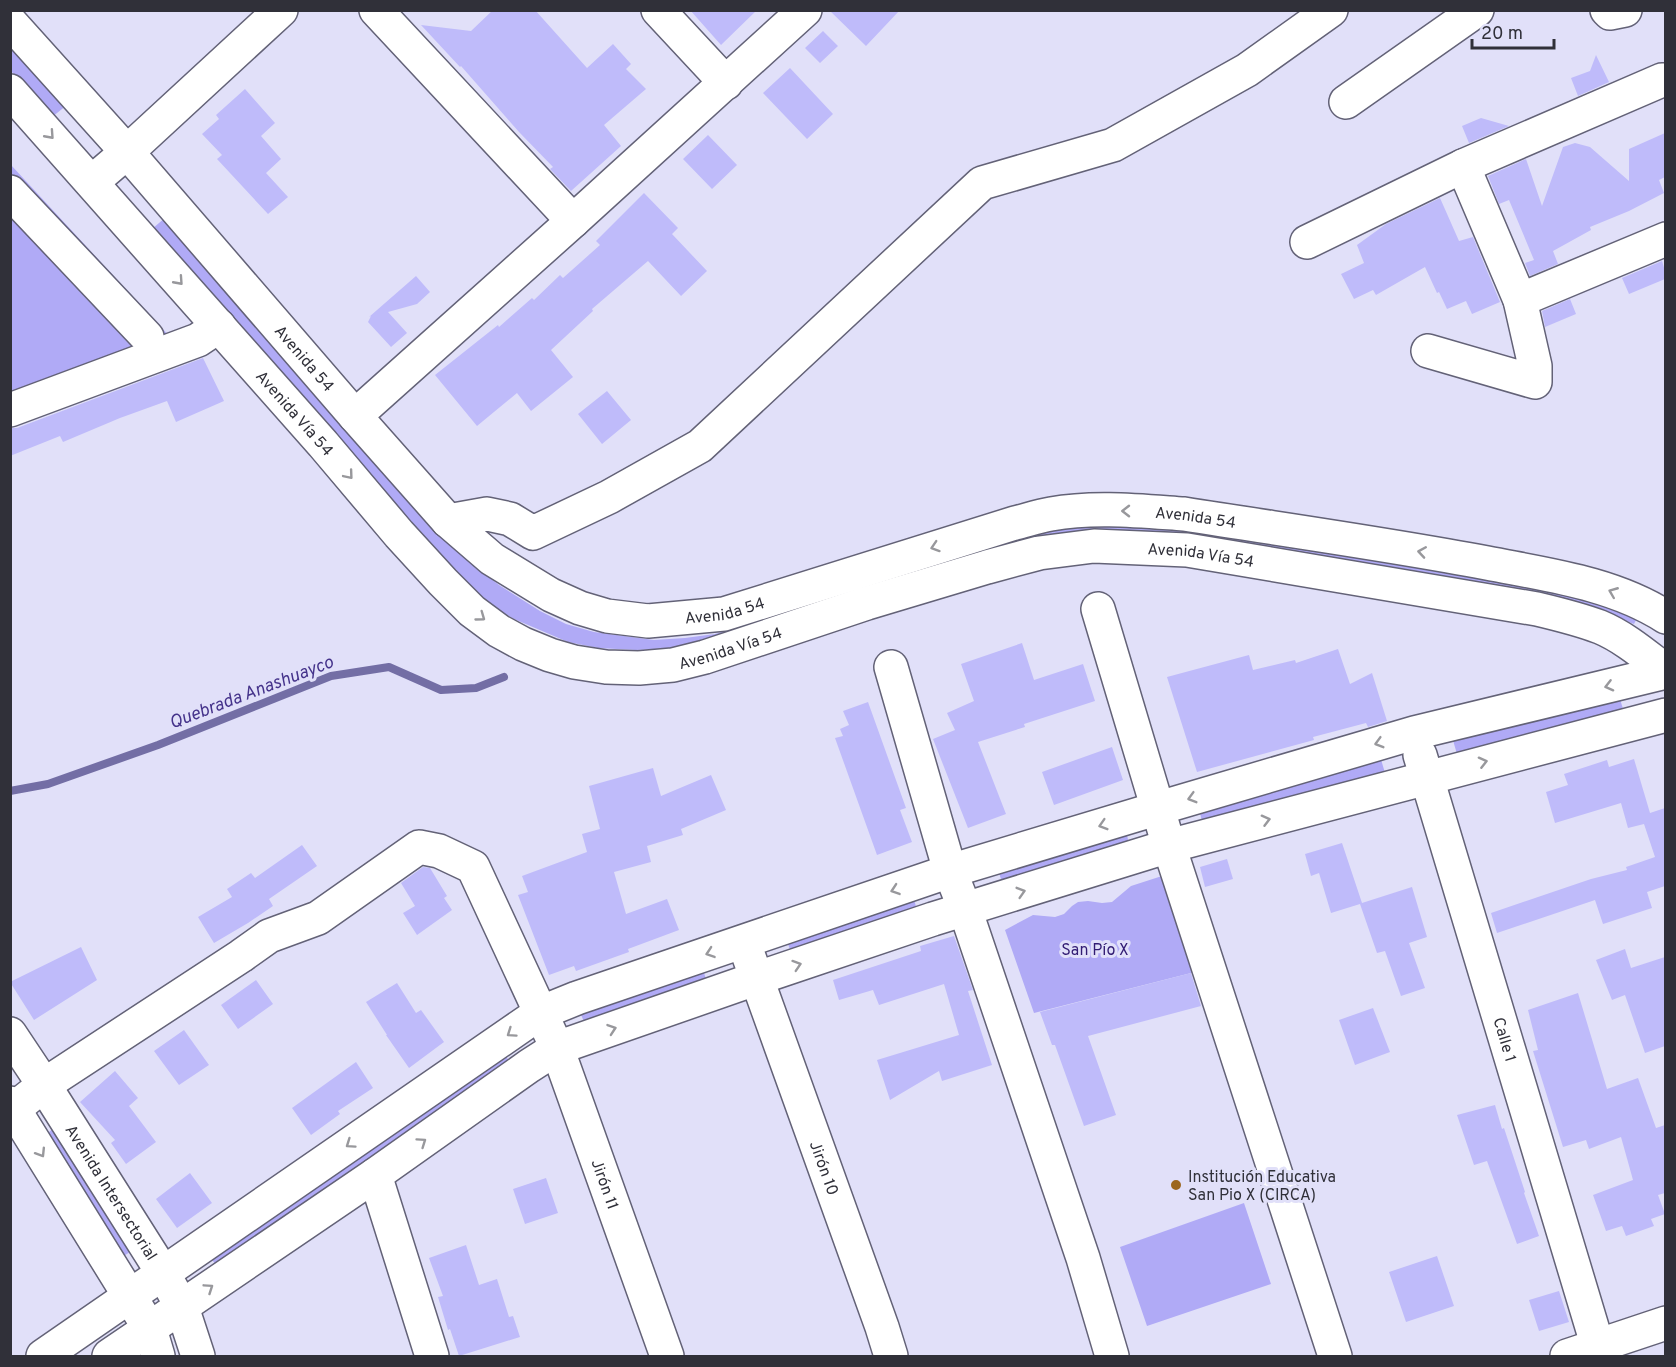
<svg xmlns="http://www.w3.org/2000/svg" width="1676" height="1367" font-family="Overpass,sans-serif">
  <style>
    .green { fill: #b0aaf6 }
    .lines { fill: none; stroke-linecap: round; stroke-linejoin: round }
    .stream { stroke: #736ea5; stroke-width: 8 }
    .building { fill: #bfbbfa }
    .minor-casing { stroke: #636277; stroke-width: 36 }
    .major-casing { stroke: #636277; stroke-width: 36 }
    .minor { stroke: #fff; stroke-width: 33 }
    .major { stroke: #fff; stroke-width: 33 }
    .oneway { stroke: #98989c }
    .poi-dot { fill: #9c671f; stroke: #e1e0f9; stroke-width: 2 }
    .labels { text-anchor: middle; stroke-width: 6; stroke-linejoin: round; paint-order: stroke }
    .street-label { font-size: 16px; fill: #303039; stroke: #e1e0f9 }
    .park-label { font-size: 16px; fill: #321c73; stroke: #e1e0f9 }
    .poi-label { font-size: 16px; fill: #303039; stroke: #e1e0f9; text-anchor: start }
    .water-label { font-size: 18px; font-style: italic; fill: #45338b; stroke: #e1e0f9 }
  </style>
  <rect width="100%" height="100%" fill="#e1e0f9"/>
  <!-- green -->
  <path class="green" d="M 10,42 L 67,105 L 52,117 L 11,71 Z
    M 11,165 L 173,340 L 11,398 Z
    M 166,217 L 443,536 L 470,562 L 499,585 L 540,611 L 566,624 L 594,632 L 654,640 L 685,638 L 715,634 L 1044,530 L 1088,526 L 1182,527 L 1583,596 L 1637,618 L 1634,624 L 1581,603 L 1543,594 L 1182,533 C 1150,531 1119,529 1088,531 C 1063,532 1038,536 1014,541 L 785,616 L 697,643 L 665,649 L 636,650 L 598,648 L 568,642 L 514,619 L 484,601 L 460,580 L 152,229 Z
    M 1619,696 L 1624,712 L 1457,754 L 1452,737 Z
    M 1380,756 L 1385,773 L 1202,821 L 1199,809 Z
    M 1126,831 L 1129,844 L 1002,882 L 998,870 Z
    M 1162,876 L 1195,972 L 1034,1013 L 1005,930 L 1033,915 L 1055,917 L 1064,914 L 1072,906 L 1078,902 L 1088,901 L 1102,903 L 1112,902 L 1131,886 Z
    M 913,896 L 917,910 L 791,952 L 786,939 Z
    M 702,967 L 707,982 L 585,1024 L 579,1010 Z
    M 506,1056 L 510,1063 L 216,1265 L 210,1257 Z
    M 55,1127 L 135,1249 L 122,1257 L 43,1137 Z
    M 1244,1203 L 1271,1284 L 1147,1326 L 1120,1247 Z"/>
  <g class="lines">
    <!-- stream -->
    <path class="stream" d="M 10,791 L 48,784 L 158,745 L 331,676 L 389,667 L 441,690 L 476,688 L 504,677"/>
  </g>
  <!-- building -->
  <path class="building" d="M 493,10 L 535,10 L 587,68 L 613,44 L 631,64 L 626,69 L 646,89 L 604,125 L 621,146 L 571,191 L 550,169 L 553,167 L 519,132 L 461,66 L 460,67 L 421,25 L 471,31 Z
    M 690,10 L 757,10 L 721,45 Z
    M 829,10 L 900,10 L 866,46 Z
    M 823,31 L 838,46 L 820,63 L 805,48 Z
    M 1596,55 L 1609,82 L 1578,96 L 1571,78 L 1590,71 Z
    M 790,68 L 833,114 L 807,139 L 763,93 Z
    M 245,89 L 275,123 L 261,136 L 281,159 L 266,173 L 288,197 L 268,214 L 217,159 L 222,155 L 202,134 L 219,119 L 216,115 Z
    M 1481,118 L 1509,126 L 1469,143 L 1462,126 Z
    M 1665,133 L 1665,177 L 1659,180 L 1664,193 L 1629,211 L 1590,227 L 1591,230 L 1553,251 L 1558,264 L 1530,276 L 1525,263 L 1534,260 L 1509,200 L 1499,204 L 1488,176 L 1526,159 L 1542,206 L 1563,147 L 1575,143 L 1590,147 L 1629,181 L 1629,149 Z
    M 708,135 L 737,165 L 712,189 L 683,159 Z
    M 644,193 L 678,228 L 672,234 L 707,271 L 681,296 L 648,261 L 592,309 L 593,311 L 551,350 L 573,377 L 531,411 L 517,393 L 477,426 L 435,375 L 498,325 L 499,327 L 532,298 L 534,300 L 560,275 L 563,278 L 600,245 L 596,241 Z
    M 1440,198 L 1459,241 L 1473,237 L 1500,302 L 1472,314 L 1466,301 L 1447,309 L 1439,292 L 1437,293 L 1425,267 L 1376,295 L 1373,290 L 1354,299 L 1341,274 L 1364,263 L 1357,245 L 1386,224 Z
    M 1662,261 L 1665,271 L 1665,279 L 1629,294 L 1622,278 Z
    M 416,276 L 430,292 L 417,304 L 388,312 L 407,333 L 391,347 L 368,322 L 371,316 L 369,317 Z
    M 1570,299 L 1576,314 L 1545,327 L 1542,311 Z
    M 203,358 L 224,401 L 176,422 L 167,401 L 120,418 L 63,442 L 60,436 L 10,456 L 10,428 L 17,428 Z
    M 607,391 L 631,420 L 602,444 L 578,414 Z
    M 1022,643 L 1034,680 L 1083,664 L 1095,701 L 1024,724 L 1025,727 L 978,742 L 1006,814 L 968,828 L 933,739 L 955,730 L 947,713 L 974,701 L 961,664 Z
    M 1338,649 L 1350,684 L 1372,673 L 1387,721 L 1368,727 L 1366,723 L 1313,737 L 1314,740 L 1197,772 L 1167,677 L 1249,655 L 1253,670 L 1295,660 L 1296,663 Z
    M 868,702 L 906,808 L 900,810 L 912,842 L 877,855 L 835,738 L 843,736 L 840,729 L 849,725 L 843,711 Z
    M 1112,747 L 1123,780 L 1054,805 L 1042,772 Z
    M 1634,759 L 1650,813 L 1665,808 L 1665,886 L 1647,892 L 1652,908 L 1603,924 L 1595,900 L 1497,933 L 1491,913 L 1591,879 L 1627,870 L 1626,867 L 1655,857 L 1644,824 L 1628,828 L 1621,803 L 1555,823 L 1546,792 L 1568,785 L 1564,774 L 1607,760 L 1609,767 Z
    M 653,768 L 661,796 L 711,775 L 726,810 L 681,829 L 683,835 L 647,846 L 651,862 L 614,872 L 626,914 L 667,899 L 679,930 L 628,949 L 629,952 L 576,971 L 574,966 L 549,975 L 518,895 L 528,892 L 522,876 L 587,852 L 582,834 L 600,829 L 589,786 Z
    M 1342,843 L 1362,903 L 1412,887 L 1427,937 L 1409,943 L 1425,988 L 1401,996 L 1385,951 L 1377,953 L 1360,904 L 1331,913 L 1319,873 L 1311,876 L 1305,854 Z
    M 302,845 L 317,866 L 269,899 L 273,906 L 248,923 L 214,943 L 198,917 L 232,897 L 227,889 L 251,873 L 255,878 Z
    M 1227,859 L 1233,879 L 1205,887 L 1200,867 Z
    M 423,867 L 430,868 L 447,896 L 444,898 L 452,910 L 417,935 L 403,913 L 415,906 L 401,883 Z
    M 954,936 L 973,990 L 968,991 L 992,1065 L 942,1081 L 939,1071 L 890,1100 L 877,1060 L 959,1035 L 944,984 L 879,1005 L 873,990 L 839,1000 L 833,980 L 921,951 L 920,946 Z
    M 81,947 L 97,980 L 34,1020 L 10,982 Z
    M 1625,949 L 1631,968 L 1665,957 L 1665,1046 L 1645,1053 L 1625,995 L 1612,1000 L 1596,960 Z
    M 1191,973 L 1201,1006 L 1088,1036 L 1116,1115 L 1084,1126 L 1055,1045 L 1052,1045 L 1040,1012 Z
    M 256,980 L 273,1004 L 238,1029 L 221,1005 Z
    M 397,983 L 416,1013 L 421,1010 L 444,1042 L 409,1068 L 386,1035 L 387,1035 L 366,1002 Z
    M 1578,993 L 1607,1089 L 1638,1078 L 1656,1128 L 1665,1125 L 1665,1193 L 1658,1195 L 1665,1214 L 1651,1219 L 1654,1226 L 1626,1236 L 1622,1226 L 1606,1231 L 1593,1195 L 1633,1180 L 1621,1137 L 1589,1149 L 1586,1140 L 1563,1147 L 1533,1051 L 1538,1050 L 1528,1010 Z
    M 1373,1008 L 1390,1052 L 1355,1065 L 1339,1020 Z
    M 184,1030 L 209,1065 L 179,1085 L 154,1051 Z
    M 356,1062 L 373,1088 L 338,1111 L 340,1114 L 311,1135 L 292,1108 Z
    M 115,1071 L 138,1098 L 129,1106 L 156,1142 L 126,1164 L 111,1143 L 115,1140 L 80,1102 Z
    M 1495,1105 L 1502,1129 L 1504,1128 L 1525,1192 L 1524,1193 L 1539,1236 L 1517,1244 L 1487,1161 L 1474,1165 L 1457,1115 Z
    M 190,1173 L 212,1203 L 177,1228 L 156,1199 Z
    M 546,1178 L 558,1213 L 525,1224 L 513,1189 Z
    M 466,1245 L 479,1285 L 497,1279 L 509,1317 L 513,1316 L 520,1337 L 459,1356 L 450,1329 L 448,1330 L 438,1297 L 443,1296 L 429,1258 Z
    M 1437,1256 L 1454,1306 L 1406,1322 L 1389,1272 Z
    M 1559,1291 L 1569,1322 L 1539,1331 L 1529,1300 Z"/>
  <g class="lines">
    <defs>
      <g id="minor">
        <path d="M 376,10 L 573,221"/>
        <path d="M 658,10 L 726,83"/>
        <path d="M 1607,10 L 1610,13 L 1625,10"/>
        <path d="M 1346,102 L 1477,10"/>
        <path d="M 92,182 L 127,152 L 281,10"/>
        <path d="M 10,192 L 147,337"/>
        <path d="M 1307,242 L 1463,166 L 1662,80 L 1666,80"/>
        <path d="M 1520,300 L 1666,239"/>
        <path d="M 1428,351 L 1535,382 L 1535,366 L 1520,300 L 1463,166"/>
        <path d="M 10,410 L 198,340 L 219,326"/>
        <path d="M 355,416 L 573,221 L 805,10"/>
        <path d="M 448,521 L 487,514 L 510,519 L 533,533 L 609,497 L 700,446 L 982,183 L 1113,145 L 1247,70 L 1331,10"/>
        <path d="M 1098,609 L 1169,846 L 1335,1356"/>
        <path d="M 891,667 L 950,871 L 965,909 L 1083,1258 L 1112,1356"/>
        <path id="s1" d="M 1420,755 L 1598,1347"/>
        <path id="s2" d="M 749,957 L 882,1327 L 891,1356"/>
        <path id="s3" d="M 10,1034 L 44,1085 L 163,1273 L 182,1307 L 198,1356"/>
        <path d="M 10,1103 L 150,1329 L 158,1356"/>
        <path id="s4" d="M 10,1112 L 44,1085 L 241,956 L 269,936 L 318,918 L 419,847 L 439,851 L 473,867 L 557,1048 L 667,1356"/>
        <path d="M 375,1175 L 432,1356"/>
        <path d="M 43,1356 L 540,1013 L 577,998 L 950,871 L 1159,808 L 1414,733 L 1666,672"/>
        <path d="M 109,1356 L 375,1175 L 529,1066 L 557,1048 L 755,979 L 933,919 L 1169,846 L 1666,715"/>
        <path d="M 1567,1356 L 1666,1323"/>
      </g>
      <g id="major">
        <path id="s5" d="M 10,22 L 127,152 L 355,416 L 448,521 L 492,559 L 551,595 L 580,608 L 607,616 L 648,621 L 724,614 L 1015,523 C 1027,520 1039,516 1051,514 C 1094,506 1141,511 1184,514 C 1285,530 1387,544 1487,563 C 1548,575 1613,583 1666,617"/>
        <path id="s6" d="M 10,91 L 323,444 L 399,534 L 443,582 L 472,611 L 499,631 L 523,644 L 550,655 L 574,662 L 606,667 L 639,668 L 673,665 L 705,657 L 867,603 L 987,567 L 1039,553 L 1094,546 L 1187,550 L 1537,609 C 1558,614 1579,619 1600,627 C 1624,637 1645,655 1666,671"/>
      </g>
    </defs>
    <!-- minor casing -->
    <use href="#minor" class="minor-casing"/>
    <!-- major casing -->
    <use href="#major" class="major-casing"/>
    <!-- minor -->
    <use href="#minor" class="minor"/>
    <!-- major -->
    <use href="#major" class="major"/>
  </g>
  <!-- one-way arrows -->
  <defs><path id="oneway-chevron" d="M-2-3.5L2.5 0L-2 3.5" fill="none" stroke-width="1.6" stroke-linecap="round" stroke-linejoin="round" transform="scale(1.5)"/></defs>
  <g class="oneway">
    <use href="#oneway-chevron" transform="translate(50 135) rotate(48)"/>
    <use href="#oneway-chevron" transform="translate(179 281) rotate(48)"/>
    <use href="#oneway-chevron" transform="translate(349 475) rotate(50)"/>
    <use href="#oneway-chevron" transform="translate(1126 511) rotate(-180)"/>
    <use href="#oneway-chevron" transform="translate(935 547) rotate(162)"/>
    <use href="#oneway-chevron" transform="translate(1422 552) rotate(-171)"/>
    <use href="#oneway-chevron" transform="translate(1613 592) rotate(-158)"/>
    <use href="#oneway-chevron" transform="translate(481 617) rotate(36)"/>
    <use href="#oneway-chevron" transform="translate(1609 686) rotate(166)"/>
    <use href="#oneway-chevron" transform="translate(1379 743) rotate(164)"/>
    <use href="#oneway-chevron" transform="translate(1483 762) rotate(-14)"/>
    <use href="#oneway-chevron" transform="translate(1192 798) rotate(164)"/>
    <use href="#oneway-chevron" transform="translate(1266 820) rotate(-15)"/>
    <use href="#oneway-chevron" transform="translate(1103 825) rotate(163)"/>
    <use href="#oneway-chevron" transform="translate(895 890) rotate(161)"/>
    <use href="#oneway-chevron" transform="translate(1021 892) rotate(-17)"/>
    <use href="#oneway-chevron" transform="translate(710 953) rotate(161)"/>
    <use href="#oneway-chevron" transform="translate(797 965) rotate(-18)"/>
    <use href="#oneway-chevron" transform="translate(612 1029) rotate(-19)"/>
    <use href="#oneway-chevron" transform="translate(511 1033) rotate(145)"/>
    <use href="#oneway-chevron" transform="translate(422 1142) rotate(-35)"/>
    <use href="#oneway-chevron" transform="translate(350 1144) rotate(145)"/>
    <use href="#oneway-chevron" transform="translate(41 1153) rotate(58)"/>
    <use href="#oneway-chevron" transform="translate(209 1288) rotate(-34)"/>
  </g>
  <!-- markers -->
  <circle class="poi-dot" cx="1176" cy="1185" r="6"/>
  <g class="labels">
    <!-- street labels -->
    <g class="street-label">
      <text dy="6" stroke="none"><textPath href="#s5" startOffset="447">Avenida 54</textPath></text>
      <text dy="6" stroke="none"><textPath href="#s6" startOffset="430">Avenida Vía 54</textPath></text>
      <text dy="6" stroke="none"><textPath href="#s5" startOffset="1456">Avenida 54</textPath></text>
      <text dy="6" stroke="none"><textPath href="#s6" startOffset="1456">Avenida Vía 54</textPath></text>
      <text dy="6" stroke="none"><textPath href="#s5" startOffset="970">Avenida 54</textPath></text>
      <text dy="6" stroke="none"><textPath href="#s6" startOffset="970">Avenida Vía 54</textPath></text>
      <text dy="6" stroke="none"><textPath href="#s1" startOffset="297">Calle 1</textPath></text>
      <text dy="6" stroke="none"><textPath href="#s2" startOffset="224">Jirón 10</textPath></text>
      <text dy="6" stroke="none"><textPath href="#s4" startOffset="891">Jirón 11</textPath></text>
      <text dy="6" stroke="none"><textPath href="#s3" startOffset="188">Avenida Intersectorial</textPath></text>
    </g>
    <!-- park labels -->
    <g class="park-label">
      <text x="1095" y="955">San Pío X</text>
    </g>
    <!-- poi labels -->
    <g class="poi-label">
      <text x="1188" y="1182">Institución Educativa<tspan x="1188" dy="18">San Pio X (CIRCA)</tspan></text>
    </g>
    <!-- water labels -->
    <g class="water-label">
      <text transform="translate(251 692) rotate(-21)" y="6">Quebrada Anashuayco</text>
    </g>
  </g>
  <!-- border -->
  <rect width="1676" height="1367" fill="none" stroke="#303039" stroke-width="24"/>
  <!-- scale -->
  <path d="M1472 39v9h82v-9" fill="none" stroke="#303039" stroke-width="3"/>
  <text x="1481" y="39" font-size="18" fill="#303039" stroke="#e1e0f9" stroke-width="4.5" paint-order="stroke">20 m</text>
</svg>
